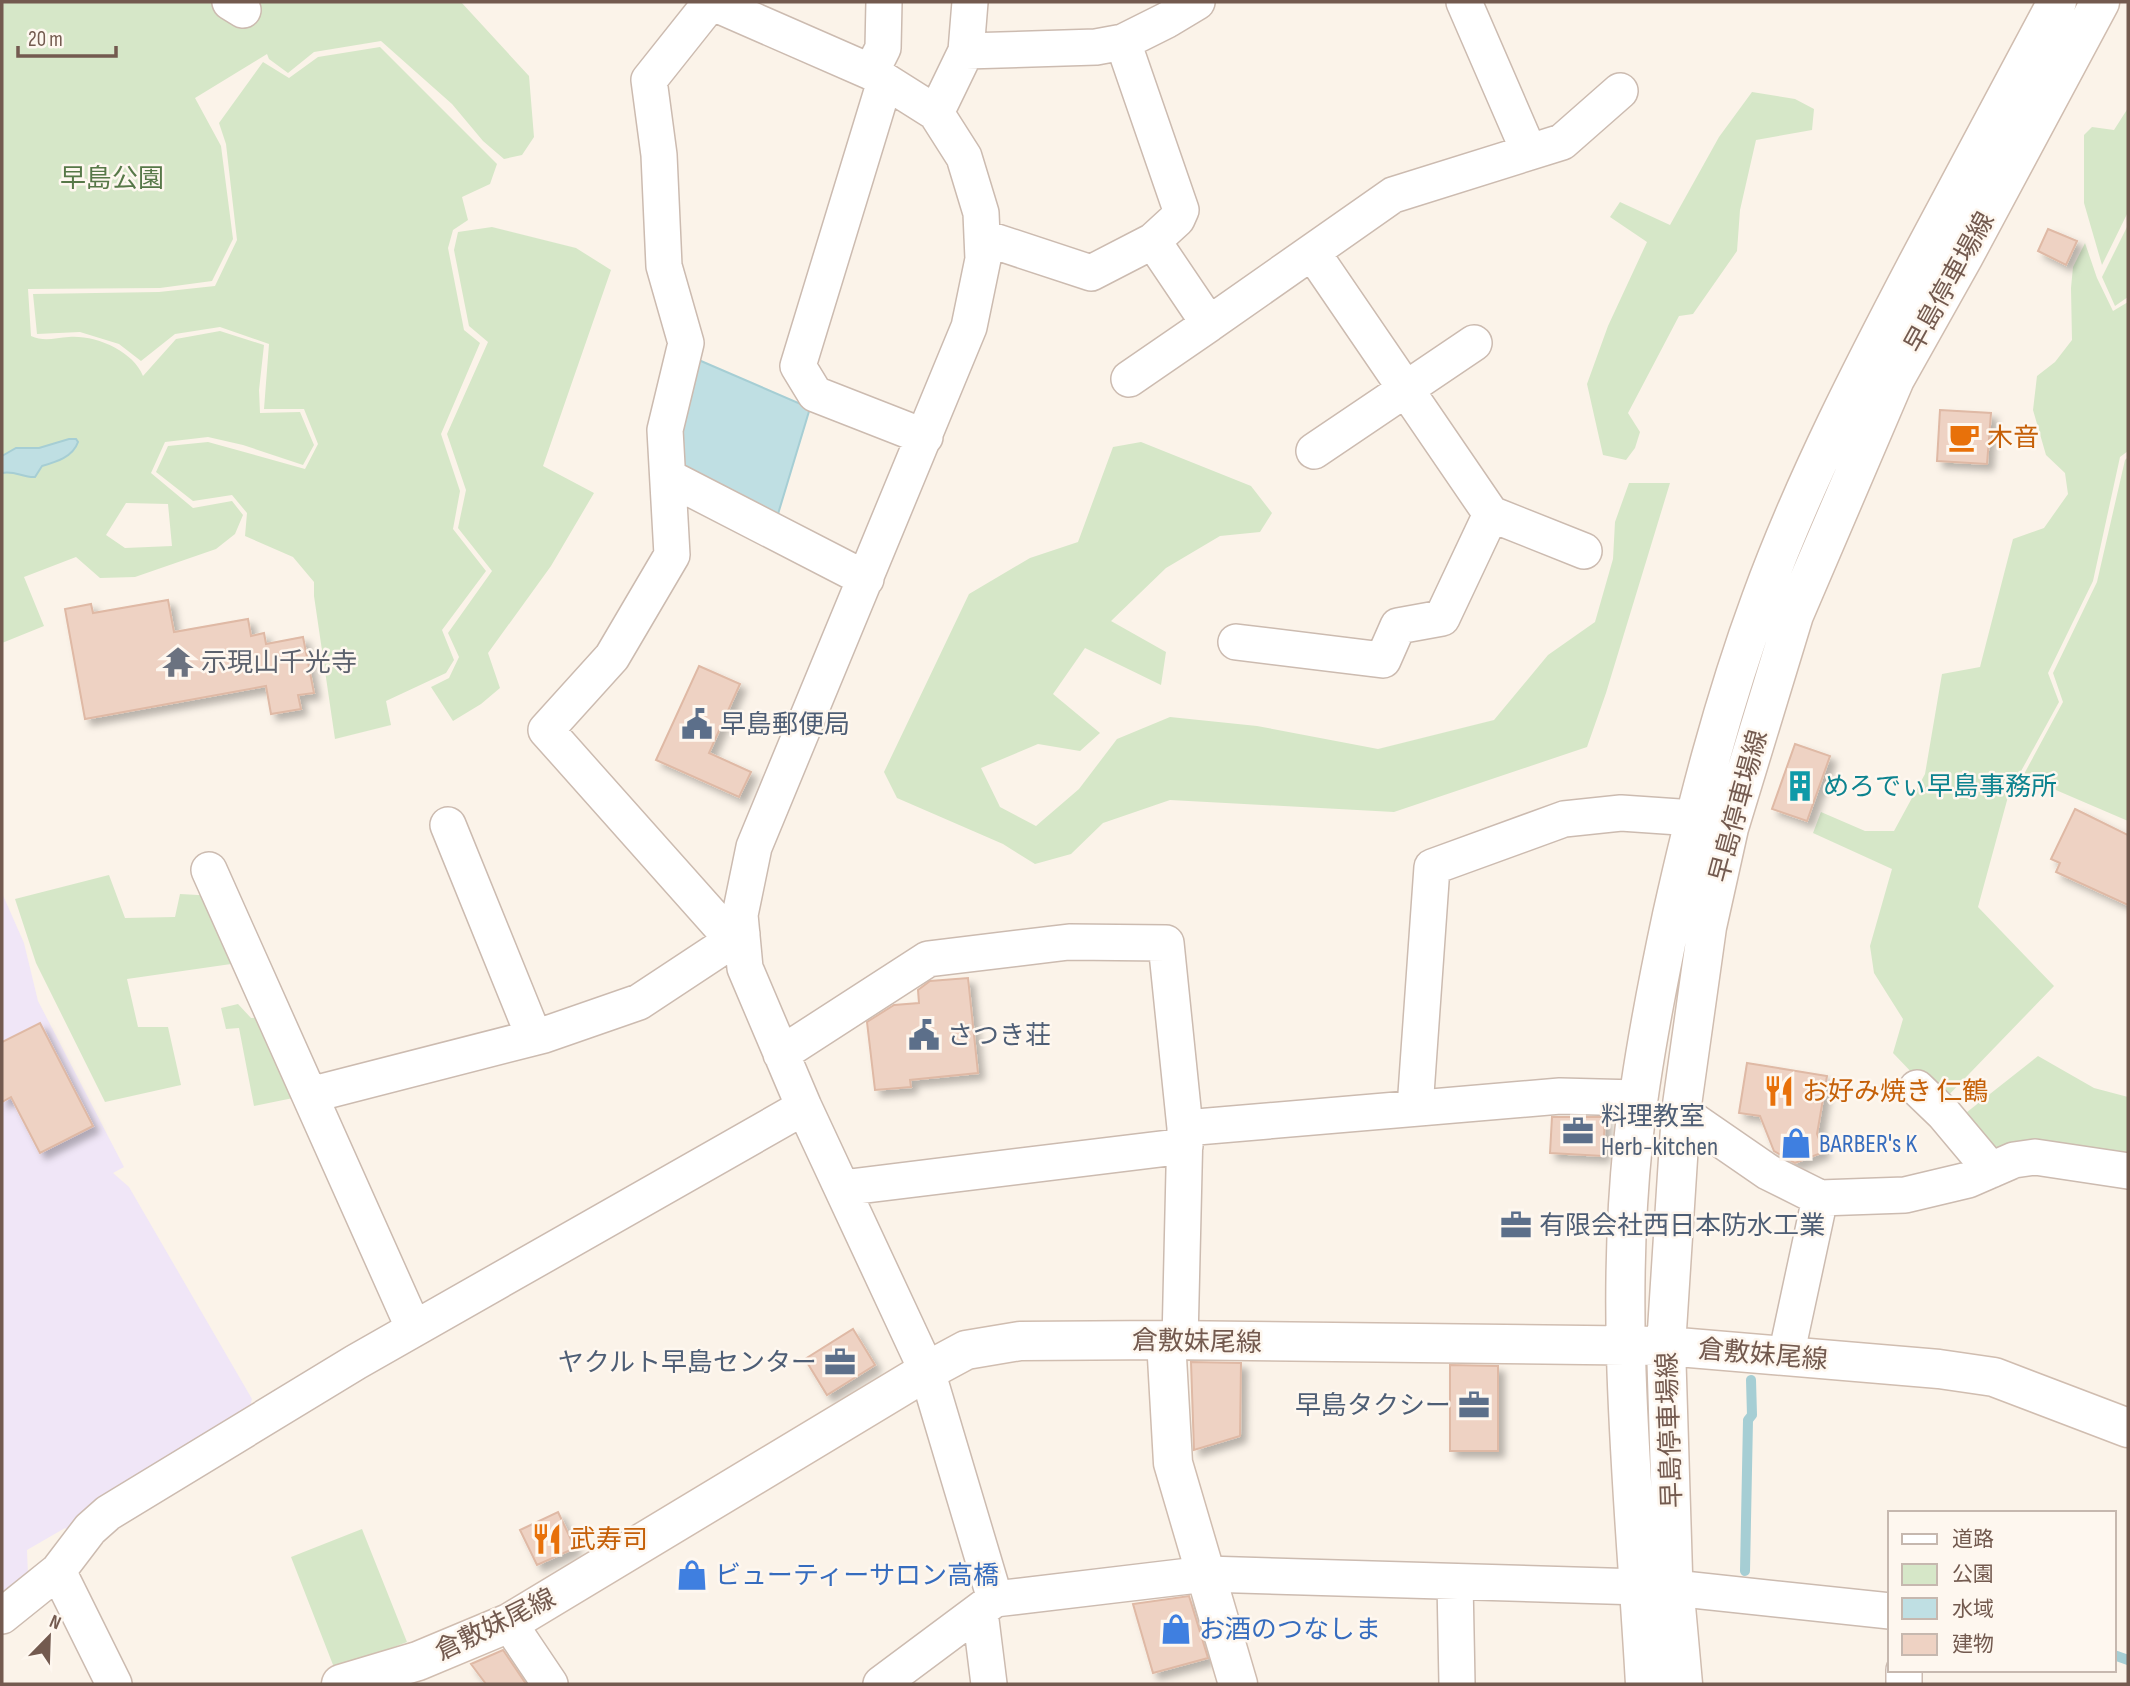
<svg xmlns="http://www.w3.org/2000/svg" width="2130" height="1686" font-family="'Sofia Sans Condensed','Noto Sans JP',sans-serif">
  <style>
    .education { fill: #f0e6f7 }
    .green { fill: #d6e7c8; fill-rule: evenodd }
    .water { fill: #bfdfe3; stroke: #a6ced4; stroke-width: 2 }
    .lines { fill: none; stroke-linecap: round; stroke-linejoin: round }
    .stream { stroke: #a6ced4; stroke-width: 10 }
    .building { fill: #eed2c3; stroke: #dfb9a5; stroke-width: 2; filter: url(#shadow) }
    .street-casing { stroke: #ccbbb0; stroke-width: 38 }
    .secondary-casing { stroke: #d0bdb0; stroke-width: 41 }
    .street { stroke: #fff; stroke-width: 35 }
    .secondary { stroke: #fff; stroke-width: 38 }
    .labels { text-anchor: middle; stroke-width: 5; stroke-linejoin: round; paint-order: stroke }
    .park-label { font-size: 26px; fill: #577848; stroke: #fef7ef }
    .street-label { font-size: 26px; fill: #735a4f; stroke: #fef7ef }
    .food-label { font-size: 26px; fill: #c56008; stroke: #fef7ef; text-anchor: start }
    .worship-label { font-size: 26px; fill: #5b616d; stroke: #fef7ef; text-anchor: start }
    .service-label { font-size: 26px; fill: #4e5e75; stroke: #fef7ef; text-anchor: start }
    .culture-label { font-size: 26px; fill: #0d838f; stroke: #fef7ef; text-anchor: start }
    .shop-label { font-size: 26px; fill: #366cbe; stroke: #fef7ef; text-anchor: start }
  </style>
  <defs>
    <filter id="shadow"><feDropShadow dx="6" dy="6" stdDeviation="3.5" flood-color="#0004"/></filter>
  </defs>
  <rect width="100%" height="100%" fill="#fbf3e9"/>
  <!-- education -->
  <path class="education" d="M 2,893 L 24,943 L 38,1001 L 124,1167 L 113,1173 L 129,1187 L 252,1399 L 246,1420 L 72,1533 L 65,1528 L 27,1550 L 28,1575 L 2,1597 Z"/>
  <!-- green -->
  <path class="green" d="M 2,2 L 461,2 L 529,76 L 534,137 L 522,155 L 504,159 L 483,141 L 452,104 L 381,41 L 314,52 L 288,73 L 269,59 L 267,54 L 195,98 L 221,146 L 233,239 L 212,281 L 160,288 L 28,289 L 31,336 C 44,342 55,338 69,337 C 96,335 133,351 143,376 L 176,339 L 220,331 L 264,345 L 259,390 L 260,413 L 300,412 L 314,445 L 303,465 L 243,445 L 208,437 L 165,442 L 151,473 L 193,508 L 232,501 L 243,515 L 235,534 L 216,549 L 135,577 L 100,578 L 76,557 L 24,577 L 44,626 L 2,643 ZM 126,503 L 168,504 L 172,546 L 125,548 L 106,535 Z
    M 380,47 L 497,164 L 490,184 L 462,197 L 468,220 L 453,230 L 448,248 L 464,330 L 480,343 L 441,434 L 460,491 L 453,529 L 486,571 L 442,630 L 454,660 L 446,673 L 386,701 L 391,725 L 335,739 L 314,596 L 314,582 L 293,557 L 245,536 L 247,513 L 232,495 L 193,501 L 156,472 L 168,446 L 208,442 L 305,469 L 318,444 L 304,409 L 264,409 L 269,344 L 220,327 L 175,334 L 141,361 L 119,344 L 80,332 L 37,334 L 33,294 L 159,292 L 215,286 L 237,240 L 226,144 L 219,123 L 263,62 L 289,78 L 318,57 Z
    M 1752,92 L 1795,99 L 1814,109 L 1812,130 L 1756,140 L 1740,210 L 1737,251 L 1693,314 L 1679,316 L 1628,413 L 1640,432 L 1635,448 L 1626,460 L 1603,455 L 1587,384 L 1608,326 L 1647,242 L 1610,217 L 1620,202 L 1670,225 L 1719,137 Z
    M 2128,108 L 2128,212 L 2102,265 L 2084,203 L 2084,135 L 2092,127 L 2114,130 Z
    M 2128,225 L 2128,297 L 2115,306 L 2102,277 Z
    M 492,227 L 576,248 L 611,270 L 543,466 L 594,493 L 551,566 L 488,653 L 500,688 L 481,704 L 453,721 L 431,687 L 449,678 L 459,657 L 448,633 L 492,571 L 458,528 L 466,490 L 447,434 L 488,342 L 469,326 L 454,250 L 458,232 Z
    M 2085,243 L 2097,278 L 2113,311 L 2128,302 L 2128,451 L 2120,457 L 2093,581 L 2048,673 L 2059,702 L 2009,793 L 1978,907 L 2054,986 L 1941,1103 L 1893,1053 L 1903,1019 L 1874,973 L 1870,946 L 1892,869 L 1813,833 L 1821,812 L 1865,831 L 1894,831 L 1925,774 L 1942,674 L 1980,667 L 2013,539 L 2044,528 L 2068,494 L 2065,473 L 2046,455 L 2033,410 L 2037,376 L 2055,362 L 2072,340 L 2071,288 L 2073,267 Z
    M 1141,442 L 1251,486 L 1272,513 L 1260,532 L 1220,536 L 1166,568 L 1111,621 L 1166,652 L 1161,685 L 1085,648 L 1053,694 L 1100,733 L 1080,751 L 1038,744 L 981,768 L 1000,807 L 1036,826 L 1079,789 L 1117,739 L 1170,717 L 1257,726 L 1378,749 L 1494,720 L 1548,655 L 1595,622 L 1613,559 L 1615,522 L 1629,483 L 1670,483 L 1606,693 L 1587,747 L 1394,812 L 1170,800 L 1103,823 L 1071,854 L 1035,864 L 1003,844 L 897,798 L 884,772 L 969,594 L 1030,558 L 1078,542 L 1113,447 Z
    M 2128,457 L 2128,821 L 2023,776 L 2063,702 L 2053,673 L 2097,582 L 2125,460 Z
    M 109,875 L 125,918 L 175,917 L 180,894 L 216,896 L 238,963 L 127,979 L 138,1027 L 168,1027 L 181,1085 L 105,1102 L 36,963 L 15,899 Z
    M 238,1004 L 251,1018 L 267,1017 L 303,1096 L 254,1106 L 239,1028 L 226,1029 L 221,1008 Z
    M 2038,1056 L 2094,1088 L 2128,1097 L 2128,1161 L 1995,1154 L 1962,1116 Z
    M 362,1529 L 407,1642 L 335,1670 L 291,1557 Z"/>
  <!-- water -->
  <path class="water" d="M 694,358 L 810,408 L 775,524 L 677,469 Z
    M 69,439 L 76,439 L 78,442 C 73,457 56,462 42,466 L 35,477 C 24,478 14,470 2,473 L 2,456 L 16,448 L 39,448 Z"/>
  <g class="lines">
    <!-- stream -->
    <path class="stream" d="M 1745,1571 L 1748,1420 L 1752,1415 L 1751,1380
      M 2114,1655 L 2128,1660"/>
  </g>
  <!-- building -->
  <path class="building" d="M 2048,229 L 2077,241 L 2066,265 L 2038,251 Z
    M 1940,410 L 1991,413 L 1987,464 L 1937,461 Z
    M 168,600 L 174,632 L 248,619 L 251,636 L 264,633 L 266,644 L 303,637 L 314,693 L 298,695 L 301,709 L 271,714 L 266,686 L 85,719 L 65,609 L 91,604 L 93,613 Z
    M 699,666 L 740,684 L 709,753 L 751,772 L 739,797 L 656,760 Z
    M 1795,744 L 1830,756 L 1807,821 L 1772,809 Z
    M 2075,809 L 2128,835 L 2128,905 L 2056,872 L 2060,863 L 2051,859 Z
    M 968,978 L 978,1073 L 910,1080 L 911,1087 L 875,1090 L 867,1022 L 894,1005 L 919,1003 L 918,990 L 930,981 Z
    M 40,1023 L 93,1126 L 40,1153 L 11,1097 L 2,1102 L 2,1042 Z
    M 1747,1063 L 1827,1076 L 1817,1134 L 1824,1152 L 1795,1163 L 1774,1151 L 1760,1116 L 1739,1113 Z
    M 1552,1117 L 1605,1117 L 1603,1156 L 1550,1153 Z
    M 853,1329 L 875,1365 L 827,1395 L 805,1359 Z
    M 1191,1362 L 1241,1363 L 1240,1436 L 1194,1450 Z
    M 1450,1365 L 1498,1366 L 1498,1451 L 1450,1451 Z
    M 558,1512 L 575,1548 L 537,1565 L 520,1530 Z
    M 1189,1596 L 1208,1658 L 1153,1673 L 1133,1604 Z
    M 503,1650 L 526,1684 L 486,1684 L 471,1664 Z"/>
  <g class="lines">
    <defs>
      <path id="street" d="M 230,2 L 243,10
        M 711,2 L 871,72 L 936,113 L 964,157 L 981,213 L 983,259 L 969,327 L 754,847 L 740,915 L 745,968 L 804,1107 L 927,1371 L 995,1599
        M 711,2 L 649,80 L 659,155 L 664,266 L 686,343 L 665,430 L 672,555 L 612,657 L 546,730 L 733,940
        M 1464,2 L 1529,152
        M 1123,42 L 1181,210 L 1177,219 L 1153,241
        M 966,51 L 1096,47 L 1123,42 L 1167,20 L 1197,2
        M 871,72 L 883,48 L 884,2
        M 885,81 L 798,366 L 815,394 L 925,437
        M 936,113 L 966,51 L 970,2
        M 982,237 L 1091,273 L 1153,241 L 1209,324 L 1393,195 L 1562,142 L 1620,91
        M 1129,379 L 1209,324
        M 1314,451 L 1474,343
        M 668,477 L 866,579
        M 1491,514 L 1584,551
        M 1236,642 L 1383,660 L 1398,626 L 1442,618 L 1491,514 L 1312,252
        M 448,825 L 534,1037
        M 209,870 L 414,1329
        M 781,1054 L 928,959 L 1069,942 L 1166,943 L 1185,1128
        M 1917,1088 L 1944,1114 L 1991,1170
        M 310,1095 L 544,1035 L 639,1002 L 742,934
        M 1415,1108 L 1432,867 L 1564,819 L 1621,813 L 1694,818
        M 1681,1112 L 1768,1172 L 1820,1198 L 1905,1195 L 1968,1180 L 2014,1160 L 2035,1157 L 2128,1171
        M 842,1188 L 1185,1146
        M 1180,1341 L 1185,1128 L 1560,1096 L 1638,1098
        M 1786,1356 L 1820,1198
        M 58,1571 L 114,1684
        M 1455,1582 L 1457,1684
        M 980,1612 L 989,1684
        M 2,1616 L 58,1571 L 90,1529 L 108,1513 L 356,1362 L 804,1107
        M 509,1623 L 550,1684
        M 1904,1670 L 1904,1684
        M 881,1684 L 995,1599 L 1206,1574 L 1674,1588 L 1890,1611"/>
      <path id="secondary" d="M 1166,1340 L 1173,1463 L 1238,1684
        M 341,1684 L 418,1661 L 509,1623 L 927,1371 L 966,1350 L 1020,1341 L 1166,1340 L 1666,1346 L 1939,1369 L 1994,1377 L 2128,1428
        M 1645,1684 C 1635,1504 1614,1323 1633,1143 C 1641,1066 1656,990 1672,915 C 1696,808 1723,702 1761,599 C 1805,479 1864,365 1923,253 C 1968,169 2012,85 2057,2
        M 1683,1684 L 1673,1573 L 1666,1346 L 1681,1112 L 1707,927 L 1729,828 L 1794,615 L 1895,379 L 1964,256 L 2100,2"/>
    </defs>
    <!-- street casing -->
    <use href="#street" class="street-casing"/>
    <!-- secondary casing -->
    <use href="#secondary" class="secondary-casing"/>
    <!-- street -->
    <use href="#street" class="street"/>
    <!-- secondary -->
    <use href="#secondary" class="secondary"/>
  </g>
  <!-- icons -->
  <defs>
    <symbol id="cafe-bare" viewBox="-9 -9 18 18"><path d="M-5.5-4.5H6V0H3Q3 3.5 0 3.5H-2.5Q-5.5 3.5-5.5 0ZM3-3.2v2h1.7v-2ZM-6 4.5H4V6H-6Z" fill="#e8710a" stroke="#fef7ef" stroke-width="2.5" paint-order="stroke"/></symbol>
    <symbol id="temple-bare" viewBox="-9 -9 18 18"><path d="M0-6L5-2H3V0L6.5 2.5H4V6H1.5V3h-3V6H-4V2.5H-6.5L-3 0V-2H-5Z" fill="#6b7280" stroke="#fef7ef" stroke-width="2.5" paint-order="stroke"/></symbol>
    <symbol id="civic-bare" viewBox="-9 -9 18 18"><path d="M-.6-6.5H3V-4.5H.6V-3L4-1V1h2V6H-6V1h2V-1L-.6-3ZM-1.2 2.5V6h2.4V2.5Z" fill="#5c6f8a" stroke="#fef7ef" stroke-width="2.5" paint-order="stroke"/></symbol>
    <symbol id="building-bare" viewBox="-9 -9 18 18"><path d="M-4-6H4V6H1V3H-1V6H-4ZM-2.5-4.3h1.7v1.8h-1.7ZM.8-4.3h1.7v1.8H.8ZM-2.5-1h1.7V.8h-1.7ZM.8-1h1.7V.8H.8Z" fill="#0f9aa8" stroke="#fef7ef" stroke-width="2.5" paint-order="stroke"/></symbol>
    <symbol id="restaurant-bare" viewBox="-9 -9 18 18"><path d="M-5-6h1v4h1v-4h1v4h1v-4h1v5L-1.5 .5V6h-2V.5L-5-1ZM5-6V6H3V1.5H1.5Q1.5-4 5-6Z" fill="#e8710a" stroke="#fef7ef" stroke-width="2.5" paint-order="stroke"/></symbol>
    <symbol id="office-bare" viewBox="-9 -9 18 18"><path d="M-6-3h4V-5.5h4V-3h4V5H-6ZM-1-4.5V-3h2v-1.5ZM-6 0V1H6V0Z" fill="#5c6f8a" stroke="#fef7ef" stroke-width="2.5" paint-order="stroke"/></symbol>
    <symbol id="shop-bare" viewBox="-9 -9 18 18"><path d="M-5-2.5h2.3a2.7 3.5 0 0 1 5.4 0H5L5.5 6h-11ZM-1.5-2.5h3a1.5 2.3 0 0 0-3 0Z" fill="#3f7fe0" stroke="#fef7ef" stroke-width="2.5" paint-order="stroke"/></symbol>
  </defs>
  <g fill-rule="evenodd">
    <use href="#cafe-bare" x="1942" y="415" width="44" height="44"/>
    <use href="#temple-bare" x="156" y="640" width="44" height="44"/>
    <use href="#civic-bare" x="675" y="702" width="44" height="44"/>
    <use href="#building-bare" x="1778" y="764" width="44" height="44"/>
    <use href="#civic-bare" x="902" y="1013" width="44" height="44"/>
    <use href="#restaurant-bare" x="1757" y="1069" width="44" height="44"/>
    <use href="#office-bare" x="1556" y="1109" width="44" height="44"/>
    <use href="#shop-bare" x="1774" y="1121" width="44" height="44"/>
    <use href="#office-bare" x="1494" y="1203" width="44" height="44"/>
    <use href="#office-bare" x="818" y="1340" width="44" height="44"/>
    <use href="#office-bare" x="1452" y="1383" width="44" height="44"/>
    <use href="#restaurant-bare" x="525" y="1517" width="44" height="44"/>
    <use href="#shop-bare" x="670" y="1553" width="44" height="44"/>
    <use href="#shop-bare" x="1154" y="1607" width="44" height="44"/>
  </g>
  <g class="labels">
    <!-- park labels -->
    <g class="park-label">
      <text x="112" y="187">早島公園</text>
    </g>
    <!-- street labels -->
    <g class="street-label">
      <text transform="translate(1949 282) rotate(-61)" y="9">早島停車場線</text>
      <text transform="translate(1738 806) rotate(-75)" y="9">早島停車場線</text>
      <text transform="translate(1197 1341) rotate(1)" y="9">倉敷妹尾線</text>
      <text transform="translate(1763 1354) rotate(5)" y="9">倉敷妹尾線</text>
      <text transform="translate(1669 1430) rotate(-92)" y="9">早島停車場線</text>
      <text transform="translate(495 1624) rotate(-26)" y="9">倉敷妹尾線</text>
    </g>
    <!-- food labels -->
    <g class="food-label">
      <text x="1987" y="446">木音</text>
      <text x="1802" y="1100">お好み焼き 仁鶴</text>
      <text x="570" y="1548">武寿司</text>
    </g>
    <!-- worship labels -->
    <g class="worship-label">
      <text x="201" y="671">示現山千光寺</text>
    </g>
    <!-- service labels -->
    <g class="service-label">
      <text x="720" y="733">早島郵便局</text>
      <text x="947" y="1044">さつき荘</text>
      <text x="1601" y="1125">料理教室<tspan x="1601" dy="30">Herb-kitchen</tspan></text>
      <text x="1539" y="1234">有限会社西日本防水工業</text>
      <text x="817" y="1371" text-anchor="end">ヤクルト早島センター</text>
      <text x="1451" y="1414" text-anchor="end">早島タクシー</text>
    </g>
    <!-- culture labels -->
    <g class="culture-label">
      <text x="1823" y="795">めろでぃ早島事務所</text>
    </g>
    <!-- shop labels -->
    <g class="shop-label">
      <text x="1819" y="1152">BARBER's K</text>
      <text x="715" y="1584">ビューティーサロン高橋</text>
      <text x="1199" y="1638">お酒のつなしま</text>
    </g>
  </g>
  <!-- border -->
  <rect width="2130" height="1686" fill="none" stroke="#735a4f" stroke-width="7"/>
  <!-- legend -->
  <rect x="1888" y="1511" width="228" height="161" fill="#fef7ef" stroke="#c6b8af" stroke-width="2"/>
  <rect x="1902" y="1534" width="35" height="10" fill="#ffffff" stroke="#c6b8af" stroke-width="2"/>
  <text x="1952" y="1546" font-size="21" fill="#735a4f">道路</text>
  <rect x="1902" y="1564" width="35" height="21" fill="#d6e7c8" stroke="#c6b8af" stroke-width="2"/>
  <text x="1952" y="1581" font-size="21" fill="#735a4f">公園</text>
  <rect x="1902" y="1598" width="35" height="21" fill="#bfdfe3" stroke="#c6b8af" stroke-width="2"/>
  <text x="1952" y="1616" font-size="21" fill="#735a4f">水域</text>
  <rect x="1902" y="1634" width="35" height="21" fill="#eed2c3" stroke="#c6b8af" stroke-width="2"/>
  <text x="1952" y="1651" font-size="21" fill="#735a4f">建物</text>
  <!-- north arrow -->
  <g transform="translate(49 1637) rotate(23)" stroke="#fef7ef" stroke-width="5" paint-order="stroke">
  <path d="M0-5L12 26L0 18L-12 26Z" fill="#735a4f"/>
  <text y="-10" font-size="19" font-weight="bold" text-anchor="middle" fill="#735a4f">N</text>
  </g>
  <!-- scale -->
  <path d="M18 46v10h98v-10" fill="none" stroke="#735a4f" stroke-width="3.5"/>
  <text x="28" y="46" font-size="21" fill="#735a4f" stroke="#fef7ef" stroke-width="5" paint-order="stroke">20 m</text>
</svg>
